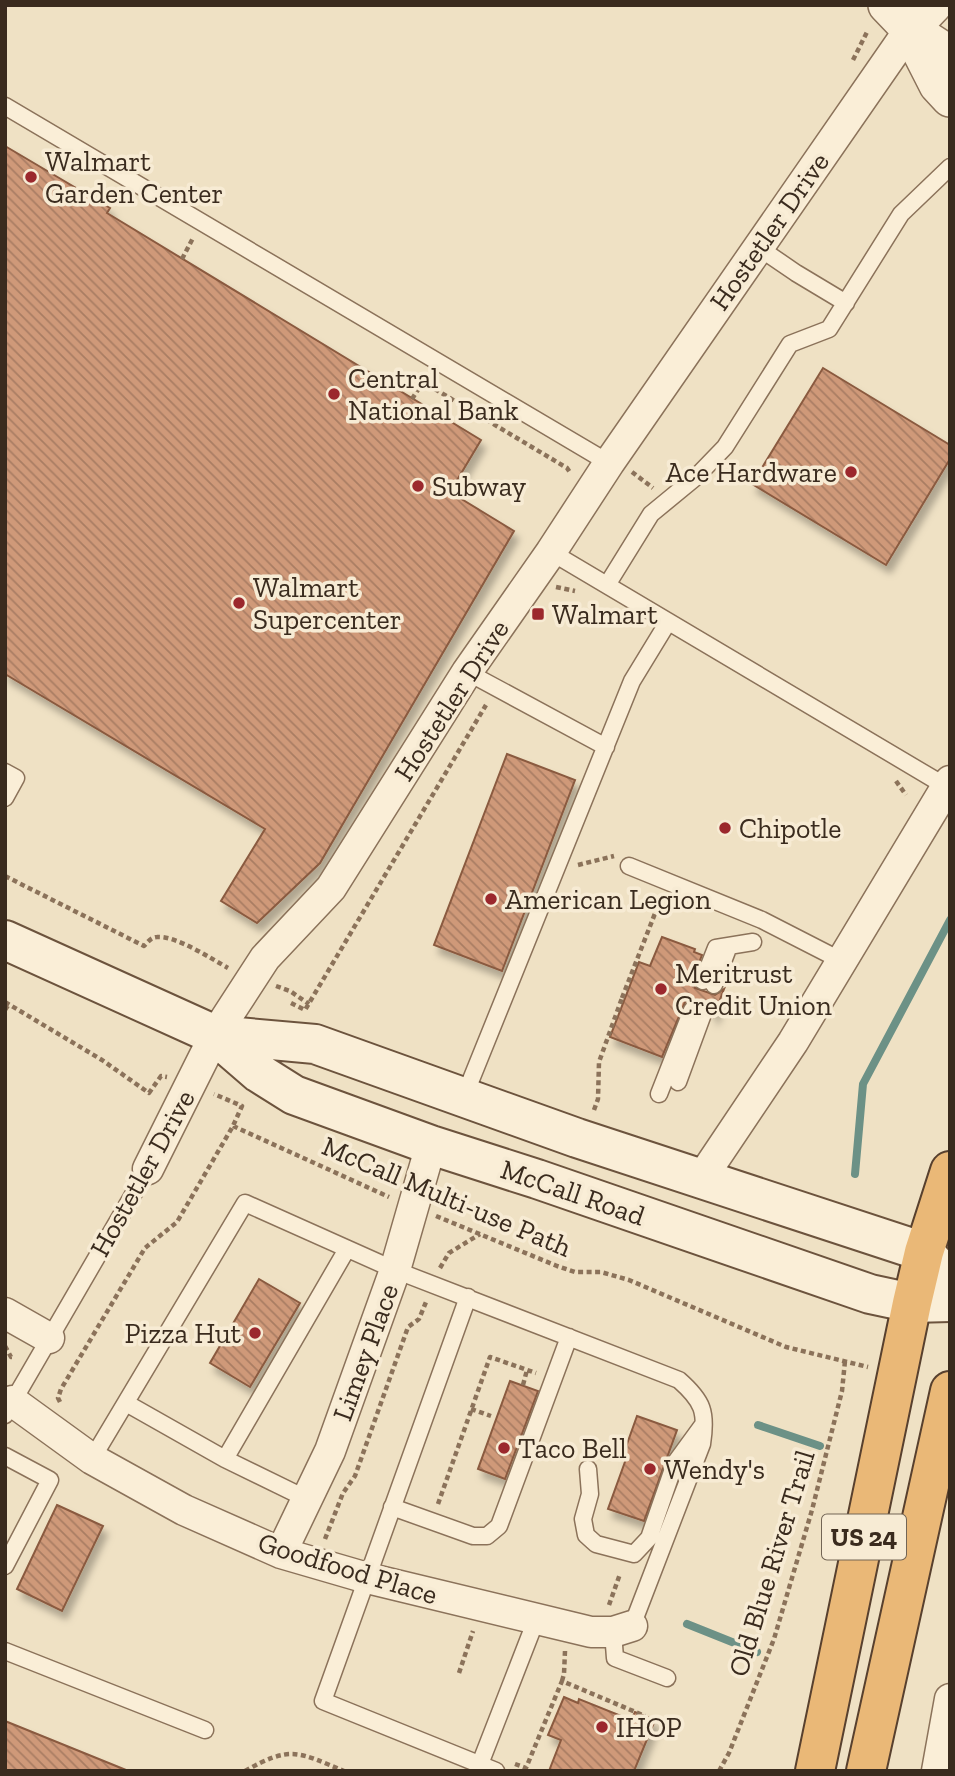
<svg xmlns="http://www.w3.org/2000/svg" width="955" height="1776" font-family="'Zilla Slab',serif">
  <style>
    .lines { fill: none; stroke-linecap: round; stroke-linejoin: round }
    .stream { stroke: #6c9186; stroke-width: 8 }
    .building { fill: url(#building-back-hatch); stroke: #8a5a3f; stroke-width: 2; filter: url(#shadow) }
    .service-casing { stroke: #8b725a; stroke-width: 19 }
    .minor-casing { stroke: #8b725a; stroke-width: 33 }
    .tertiary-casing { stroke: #8b725a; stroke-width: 40 }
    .secondary-casing { stroke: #6c533d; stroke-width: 42 }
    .trunk-casing { stroke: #58402e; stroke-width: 42 }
    .path { stroke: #8b725a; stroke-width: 4.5; stroke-dasharray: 5 3.5; stroke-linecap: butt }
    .service { stroke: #faeed7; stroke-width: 16 }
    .minor { stroke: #faeed7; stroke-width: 30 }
    .tertiary { stroke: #faeed7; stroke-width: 37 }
    .secondary { stroke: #faeed7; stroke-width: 38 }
    .trunk { stroke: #eab877; stroke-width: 38 }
    .poi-dot { fill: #9b282d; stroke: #f7ebd4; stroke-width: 2.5 }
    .labels { text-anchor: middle; stroke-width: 7; stroke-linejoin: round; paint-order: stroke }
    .shield { fill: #f7ebd4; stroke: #736555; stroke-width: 2 }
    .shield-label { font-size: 26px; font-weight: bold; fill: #3a2b1e }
    .poi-label { font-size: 28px; fill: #3a2b1e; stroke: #f7ebd4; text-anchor: start }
    .street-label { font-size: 28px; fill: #3a2b1e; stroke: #f7ebd4 }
  </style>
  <defs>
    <pattern id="building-back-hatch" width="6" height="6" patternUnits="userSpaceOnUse" patternTransform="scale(1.75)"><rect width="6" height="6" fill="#cf9979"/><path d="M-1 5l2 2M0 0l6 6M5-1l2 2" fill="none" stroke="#a97d63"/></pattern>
    <filter id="shadow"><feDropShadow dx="4.5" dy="8" stdDeviation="3.5" flood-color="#0004"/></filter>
  </defs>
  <rect width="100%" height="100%" fill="#efe1c4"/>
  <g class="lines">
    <!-- stream -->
    <path class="stream" d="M 855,1174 L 863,1084 L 950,920
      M 758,1425 L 820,1446
      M 687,1624 L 757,1652"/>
  </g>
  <!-- building -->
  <path class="building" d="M 5,146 L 110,208 L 107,213 L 481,440 L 450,492 L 514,531 L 320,863 L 257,923 L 221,901 L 265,829 L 5,674 Z
    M 823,368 L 950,445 L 950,459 L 886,565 L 752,484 Z
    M 507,754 L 575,780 L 502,971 L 434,945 Z
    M 662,937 L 695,949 L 694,952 L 702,955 L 693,978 L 695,988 L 715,995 L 724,989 L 713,1018 L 713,1012 L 707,1004 L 691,1000 L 685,1002 L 662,1057 L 610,1037 L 639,962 L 650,966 Z
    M 259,1279 L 300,1303 L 250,1387 L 210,1363 Z
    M 510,1381 L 538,1391 L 505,1479 L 478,1469 Z
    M 637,1416 L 677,1430 L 644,1521 L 608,1509 L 626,1459 L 622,1458 Z
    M 57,1505 L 103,1526 L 62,1611 L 17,1589 Z
    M 564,1697 L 578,1703 L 579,1699 L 631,1720 L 635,1712 L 655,1720 L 634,1771 L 549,1771 L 561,1740 L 548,1735 Z
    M 5,1721 L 126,1770 L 126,1771 L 5,1771 Z"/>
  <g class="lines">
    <defs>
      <path id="service" d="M 5,106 L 609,463
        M 758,247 L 796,273 L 846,303
        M 551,552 L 947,787
        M 607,585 L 651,514 L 696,477 L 725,447 L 790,344 L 829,329 L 901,214 L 950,167
        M 467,672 L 606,747
        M 5,772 L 16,778 L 5,798
        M 629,866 L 762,920 L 842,961
        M 703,981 L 716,948 L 753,942
        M 714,985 L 729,946
        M 678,1082 L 703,1014
        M 659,1094 L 692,1010
        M 464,1097 L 632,681 L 668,622
        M 468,1297 L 323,1701 L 496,1771
        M 126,1403 L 225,1459 L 307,1499
        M 5,1415 L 148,1169
        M 5,1456 L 50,1480 L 5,1566
        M 92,1459 L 245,1203 L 395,1270 L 679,1380 C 703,1401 707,1412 702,1444 L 632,1626
        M 225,1459 L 347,1249
        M 588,1469 L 590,1494 L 583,1519 L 586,1535 L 596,1544 L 634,1554 L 649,1538 L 675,1463 L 702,1426
        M 392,1507 L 473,1536 L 487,1536 L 499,1526 L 569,1337
        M 613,1632 L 615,1658 L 667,1678
        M 5,1651 L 205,1730
        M 480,1764 L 536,1620"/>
      <path id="minor" d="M 148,1169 L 215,1035 L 265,958 L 331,888 L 467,672 L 551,552 L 609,463 L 910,29
        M 701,1179 L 793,1042 L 950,781
        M 5,1313 L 49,1338
        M 12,1401 L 92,1459 L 184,1510 L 281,1553 L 367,1578 L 591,1632 L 613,1632 L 632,1626
        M 281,1553 L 330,1451 L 395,1270 L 431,1145
        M 937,1771 L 950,1699"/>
      <path id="tertiary" d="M 887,5 L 910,29 L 950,55
        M 910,29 L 933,5
        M 910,30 L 938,85 L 950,98"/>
      <path id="secondary" d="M 5,940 L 215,1035 L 259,1073 L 294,1095 L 431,1145 L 537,1179 L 870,1294 L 912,1303 L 950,1302
        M 215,1035 L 315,1044 L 577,1138 L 924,1252 L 950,1281"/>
      <path id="trunk" d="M 815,1771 L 912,1303 L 924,1252 L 950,1171
        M 866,1771 L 950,1391"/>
    </defs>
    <!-- service casing -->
    <use href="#service" class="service-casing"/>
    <!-- minor casing -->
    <use href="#minor" class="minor-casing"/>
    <!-- tertiary casing -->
    <use href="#tertiary" class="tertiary-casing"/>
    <!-- secondary casing -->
    <use href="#secondary" class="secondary-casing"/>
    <!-- trunk casing -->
    <use href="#trunk" class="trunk-casing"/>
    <!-- path -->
    <path class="path" d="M 853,60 L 868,30
      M 182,259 L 193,238
      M 412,399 L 423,382 L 567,468 L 571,474
      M 632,472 L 653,488
      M 556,587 L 575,591
      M 896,781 L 906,795
      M 578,865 L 614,856
      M 5,876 L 144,946 C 148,942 151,937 157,937 C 175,935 212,959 228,968
      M 276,986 L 290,991 L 309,1004
      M 622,998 L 661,898
      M 5,1002 L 102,1060 L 149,1093 L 161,1076 L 167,1077
      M 291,1003 L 305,1010 L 486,705
      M 5,1010 L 9,1004
      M 594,1110 L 598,1099 L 599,1062 L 622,998
      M 233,1126 L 389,1197
      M 436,1216 L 557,1266 L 575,1272 L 601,1272 L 629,1280 L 786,1347 L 868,1367
      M 440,1268 L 449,1253 L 480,1234
      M 5,1346 L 11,1357 L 15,1357
      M 523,1385 L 527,1370
      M 60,1402 L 58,1398 L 61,1389 L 145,1248 L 177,1222 L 233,1126 L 242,1106 L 214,1094
      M 471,1409 L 491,1416
      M 438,1504 L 490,1357 L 536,1373
      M 325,1539 L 343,1493 L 355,1476 L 408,1327 L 419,1319 L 426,1302
      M 609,1605 L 620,1574
      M 459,1673 L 473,1631
      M 562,1681 L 564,1674 L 565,1651
      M 515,1764 L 526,1768 L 562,1681 L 645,1716
      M 245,1771 C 291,1745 298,1752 344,1771
      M 719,1771 L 729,1753 L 774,1639 L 812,1510 L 842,1391 L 845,1361"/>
    <!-- service -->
    <use href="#service" class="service"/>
    <!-- minor -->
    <use href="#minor" class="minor"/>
    <!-- tertiary -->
    <use href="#tertiary" class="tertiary"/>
    <!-- secondary -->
    <use href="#secondary" class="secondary"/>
    <!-- trunk -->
    <use href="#trunk" class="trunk"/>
  </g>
  <!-- markers -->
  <g class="poi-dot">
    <circle cx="31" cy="177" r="7"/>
    <circle cx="334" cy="394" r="7"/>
    <circle cx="851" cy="472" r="7"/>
    <circle cx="418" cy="486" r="7"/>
    <circle cx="239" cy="603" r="7"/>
    <rect x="531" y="607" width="14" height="14" rx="3.5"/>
    <circle cx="725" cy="828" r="7"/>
    <circle cx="491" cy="899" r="7"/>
    <circle cx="661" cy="989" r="7"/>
    <circle cx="255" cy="1333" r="7"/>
    <circle cx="504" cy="1448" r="7"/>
    <circle cx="650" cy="1469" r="7"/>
    <circle cx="602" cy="1727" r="7"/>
  </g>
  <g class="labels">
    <!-- shield labels -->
    <rect class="shield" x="822" y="1514.5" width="84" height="45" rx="5"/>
    <g class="shield-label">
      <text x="864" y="1546">US 24</text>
    </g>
    <!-- poi labels -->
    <g class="poi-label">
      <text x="45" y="171">Walmart<tspan x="45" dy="32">Garden Center</tspan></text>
      <text x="348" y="388">Central<tspan x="348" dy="32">National Bank</tspan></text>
      <text x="837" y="482" text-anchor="end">Ace Hardware</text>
      <text x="432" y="496">Subway</text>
      <text x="253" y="597">Walmart<tspan x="253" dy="32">Supercenter</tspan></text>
      <text x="552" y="624">Walmart</text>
      <text x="739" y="838">Chipotle</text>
      <text x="505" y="909">American Legion</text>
      <text x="675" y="983">Meritrust<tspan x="675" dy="32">Credit Union</tspan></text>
      <text x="241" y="1343" text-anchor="end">Pizza Hut</text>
      <text x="518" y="1458">Taco Bell</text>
      <text x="664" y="1479">Wendy's</text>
      <text x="616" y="1737">IHOP</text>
    </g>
    <!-- street labels -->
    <g class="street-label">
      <text transform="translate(769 231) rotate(-55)" y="10">Hostetler Drive</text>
      <text transform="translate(451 700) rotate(-57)" y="10">Hostetler Drive</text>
      <text transform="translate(142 1173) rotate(-61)" y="10">Hostetler Drive</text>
      <text transform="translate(573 1192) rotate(19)" y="10">McCall Road</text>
      <text transform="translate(447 1196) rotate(23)" y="10">McCall Multi-use Path</text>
      <text transform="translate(365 1352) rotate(-70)" y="10">Limey Place</text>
      <text transform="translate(771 1563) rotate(-73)" y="10">Old Blue River Trail</text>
      <text transform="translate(348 1568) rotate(17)" y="10">Goodfood Place</text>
    </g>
  </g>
  <!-- border -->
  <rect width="955" height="1776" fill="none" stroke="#3a2b1e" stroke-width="14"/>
</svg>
